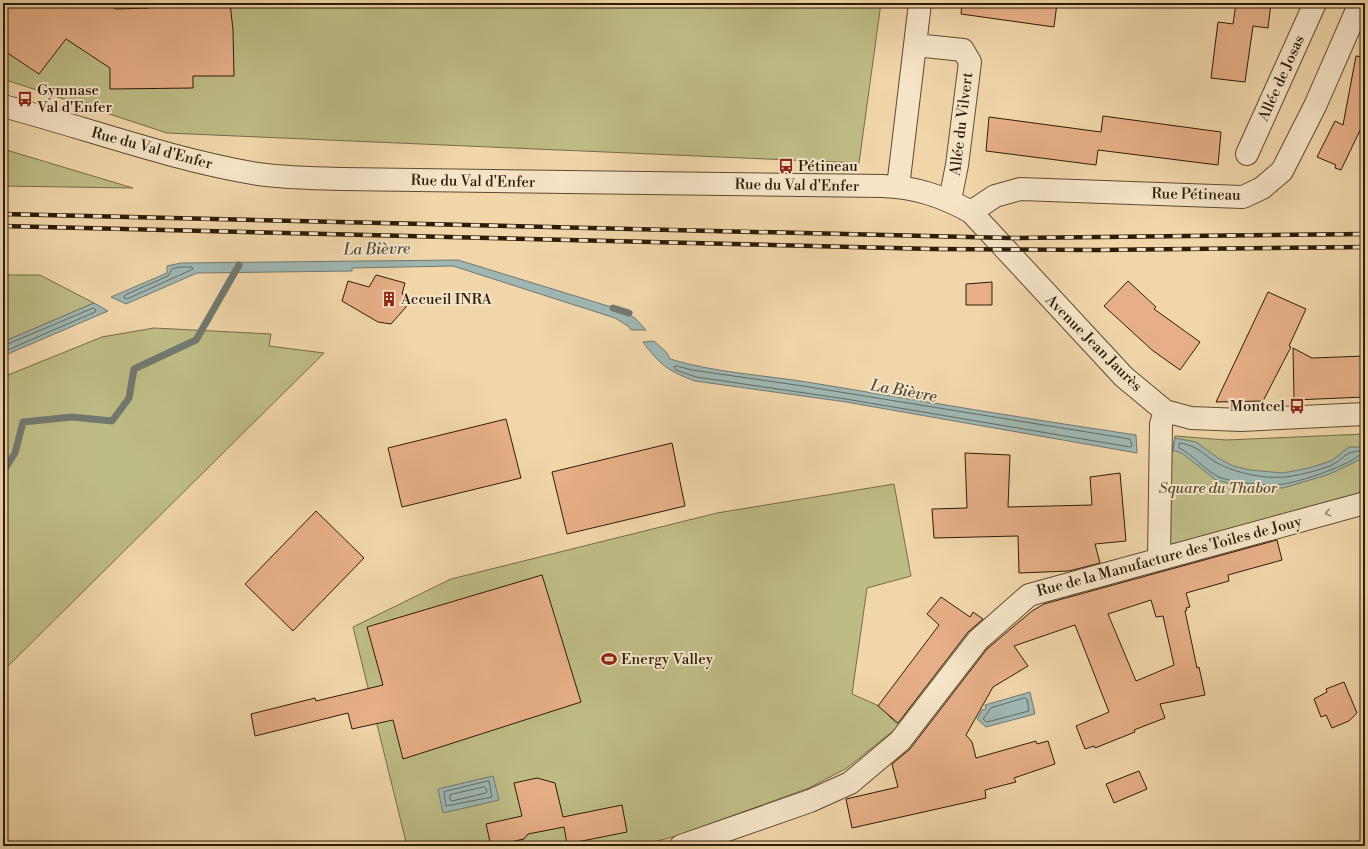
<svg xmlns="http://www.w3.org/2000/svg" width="1368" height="849" font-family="'Libre Bodoni',serif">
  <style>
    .green { fill: #bebc85; stroke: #766c47 }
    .water { fill: #9eb7b3; stroke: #71796f }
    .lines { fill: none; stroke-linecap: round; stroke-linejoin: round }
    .shore { stroke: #666a5e; stroke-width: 1 }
    .stream { stroke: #71796f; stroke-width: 7 }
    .building { fill: #e7af87; stroke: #2d1c09; fill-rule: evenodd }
    .minor-casing { stroke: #5e4a31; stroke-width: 24 }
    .minor { stroke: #f5e4c7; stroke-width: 22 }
    .rail-casing { stroke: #2d1c09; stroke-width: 4.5 }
    .rail { stroke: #f5e4c7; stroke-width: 3; stroke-dasharray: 9; stroke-linecap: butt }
    .oneway { stroke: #9b8a72 }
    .labels { text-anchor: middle; stroke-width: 4; stroke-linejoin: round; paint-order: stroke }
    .street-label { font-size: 15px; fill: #2d1c09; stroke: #f5e4c7 }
    .poi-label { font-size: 15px; fill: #2d1c09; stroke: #f5e4c7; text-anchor: start }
    .park-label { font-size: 15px; font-style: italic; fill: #584c2e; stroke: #f5e4c7 }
    .water-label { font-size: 16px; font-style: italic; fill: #4f4a3c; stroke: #f5e4c7 }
  </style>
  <rect width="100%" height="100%" fill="#f0d6a9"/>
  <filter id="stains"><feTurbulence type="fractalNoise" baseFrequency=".005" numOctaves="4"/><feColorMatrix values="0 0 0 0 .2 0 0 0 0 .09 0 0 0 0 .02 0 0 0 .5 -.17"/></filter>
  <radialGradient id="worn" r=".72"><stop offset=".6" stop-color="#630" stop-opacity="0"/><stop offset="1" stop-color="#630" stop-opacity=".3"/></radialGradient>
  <!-- green -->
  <path class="green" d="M 3,3 L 881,3 L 859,163 L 167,133 L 3,79 Z
    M 3,149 L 133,188 L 3,186 Z
    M 3,275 L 40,275 L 94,303 L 3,342 Z
    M 154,328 L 271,334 L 269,346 L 324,353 L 3,671 L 3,377 L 102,337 Z
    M 1365,434 L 1365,492 L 1360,496 L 1159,557 L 1170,463 L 1175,436 L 1226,440 Z
    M 894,484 L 911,576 L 867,588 L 852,694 L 879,706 L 899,726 L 847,768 L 809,788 L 677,836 L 637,846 L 407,846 L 353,627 L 451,579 L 717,513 Z"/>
  <!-- water -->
  <path class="water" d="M 458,260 L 621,310 L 635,318 L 646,330 L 631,330 L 628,326 L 615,318 L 453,266 L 352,268 L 352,271 L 197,273 L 126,304 L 111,297 L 167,273 L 167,266 L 181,263 Z
    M 94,303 L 108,311 L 3,356 L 3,342 Z
    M 654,341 L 667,353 L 670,359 C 716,373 765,375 813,383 C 921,401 1028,419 1136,435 L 1137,453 L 846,402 L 695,381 C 668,371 660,365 643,342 Z
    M 1175,438 L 1196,442 L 1218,458 L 1233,466 L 1250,470 L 1283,473 L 1309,468 L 1331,461 L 1349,447 L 1365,447 L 1365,457 L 1330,474 L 1283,488 L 1239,486 L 1216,480 L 1183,454 L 1173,450 Z
    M 1030,692 L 1035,714 L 986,727 L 977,719 L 982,710 L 986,709 L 985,705 Z
    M 493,776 L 499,800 L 443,813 L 438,789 Z"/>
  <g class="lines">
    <!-- shore -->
    <path class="shore" d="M 181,267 L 192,267 L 193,269 L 127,299 L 124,298 L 125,295 L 168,276 L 172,269 Z
      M 3,346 L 93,308 L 96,310 L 95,312 L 3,352
      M 677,366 L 692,370 L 803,386 L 1130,439 L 1132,446 L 1130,447 L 846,399 L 696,377 L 676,370 L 674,367 Z
      M 1180,443 C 1199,446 1202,454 1217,463 C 1236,473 1263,479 1285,477 C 1301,475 1317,471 1332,465 C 1344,459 1345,451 1361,451 L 1362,453 C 1351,465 1300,482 1283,484 C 1266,486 1234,483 1219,477 C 1204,470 1194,455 1179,448 Z
      M 1025,698 L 1027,699 L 1029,711 L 987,722 L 983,719 L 991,708 Z
      M 489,781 L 492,797 L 446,806 L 444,792 Z
      M 485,787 L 487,791 L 486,793 L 452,801 L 450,800 L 450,795 Z"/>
    <!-- stream -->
    <path class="stream" d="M 613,308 L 629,313
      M 3,472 L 15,453 L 23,422 L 72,417 L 112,421 L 129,398 L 134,369 L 196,340 L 239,265"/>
  </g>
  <!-- building -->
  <path class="building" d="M 3,3 L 107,3 L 115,9 L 150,8 L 150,3 L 230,3 L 233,30 L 234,76 L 193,76 L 193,88 L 110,89 L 110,68 L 66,39 L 39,74 L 3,50 Z
    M 962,3 L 1057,3 L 1054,27 L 961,14 Z
    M 1236,3 L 1271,3 L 1268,28 L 1253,26 L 1245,82 L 1211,78 L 1218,22 L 1233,24 Z
    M 1356,56 L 1365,57 L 1365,120 L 1341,170 L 1335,168 L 1336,165 L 1317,157 L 1335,121 L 1343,125 Z
    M 1103,116 L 1221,132 L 1218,165 L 1098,150 L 1096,165 L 986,151 L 989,117 L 1101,132 Z
    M 376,275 L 405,283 L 402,294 L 409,296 L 406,307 L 391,324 L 378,322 L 342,301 L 348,281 L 369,287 Z
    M 1128,281 L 1156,307 L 1154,309 L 1200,342 L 1180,370 L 1152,350 L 1104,306 Z
    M 992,282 L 992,305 L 966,305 L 966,284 Z
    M 1268,292 L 1306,309 L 1289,346 L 1291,347 L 1263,401 L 1216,402 Z
    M 1293,348 L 1312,358 L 1365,356 L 1365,397 L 1294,400 Z
    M 506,419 L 521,478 L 402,507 L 388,448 Z
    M 672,443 L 685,506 L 567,534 L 552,472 Z
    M 965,453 L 1010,455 L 1008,507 L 1092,505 L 1090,477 L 1120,473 L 1126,541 L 1095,544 L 1100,563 L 1069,571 L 1019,573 L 1018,536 L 934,538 L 932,509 L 967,508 Z
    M 316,511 L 364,558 L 293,631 L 245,584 Z
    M 1277,540 L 1282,560 L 1228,575 L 1229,581 L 1186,593 L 1190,607 L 1186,608 L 1187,610 L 1185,611 L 1197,668 L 1199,667 L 1205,695 L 1160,704 L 1165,718 L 1134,730 L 1135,732 L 1095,748 L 1094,746 L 1085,749 L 1076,726 L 1109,712 L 1075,625 L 1014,646 L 1028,666 L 993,687 L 966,735 L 972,742 L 976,758 L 1036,741 L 1037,744 L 1048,741 L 1055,764 L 1014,778 L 1016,782 L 985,790 L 986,798 L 852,828 L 846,799 L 898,787 L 892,764 L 910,749 L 987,649 L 1032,611 L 1044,604 ZM 1151,600 L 1156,617 L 1163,616 L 1174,665 L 1136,681 L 1108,614 Z
    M 542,575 L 581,702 L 403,759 L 393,720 L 352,729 L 348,713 L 255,736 L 251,714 L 315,698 L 316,701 L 383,685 L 367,627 Z
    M 941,597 L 970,617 L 973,612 L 983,619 L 968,632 L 898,723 L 878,706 L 939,625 L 927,614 Z
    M 1344,682 L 1357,713 L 1349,721 L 1332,728 L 1326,715 L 1321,717 L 1314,699 L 1327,692 L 1326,689 Z
    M 1139,771 L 1147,789 L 1114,803 L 1106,784 Z
    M 537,778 L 555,783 L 563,817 L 622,805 L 627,832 L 567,844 L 564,827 L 528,834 L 524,839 L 491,846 L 486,824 L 522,816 L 514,783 Z"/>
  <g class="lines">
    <defs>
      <path id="minor" d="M 915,45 L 963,50 L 970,62 L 957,165 L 950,200
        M 3,106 C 86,128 167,158 252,173 C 282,178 312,178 342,179 L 882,186 C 915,187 942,196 971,212 L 1124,377 L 1165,411 L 1191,418 L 1241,420 L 1365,414
        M 1247,154 L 1315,3
        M 898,187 L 920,3
        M 971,212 L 995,196 L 1020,189 L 1243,197 L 1262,188 L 1282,171 L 1315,106 L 1360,3
        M 1159,557 L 1161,424 L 1165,411
        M 681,846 L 810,801 L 850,783 L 900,741 L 978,640 L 1029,595 L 1365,503"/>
    </defs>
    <!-- minor casing -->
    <use href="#minor" class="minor-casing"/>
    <!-- minor -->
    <use href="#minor" class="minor"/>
    <defs>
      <path id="rail" d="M 3,214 L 1010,238 L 1365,234
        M 3,226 L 933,249 L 1098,250 L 1365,247"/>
    </defs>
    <!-- rail casing -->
    <use href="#rail" class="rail-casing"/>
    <!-- rail -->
    <use href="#rail" class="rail"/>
  </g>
  <!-- one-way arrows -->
  <defs><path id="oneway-chevron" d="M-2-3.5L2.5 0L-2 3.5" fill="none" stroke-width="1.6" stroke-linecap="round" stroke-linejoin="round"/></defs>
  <use class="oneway" href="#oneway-chevron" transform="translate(1328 513) rotate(165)"/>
  <!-- icons -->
  <defs>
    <symbol id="bus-bare" viewBox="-9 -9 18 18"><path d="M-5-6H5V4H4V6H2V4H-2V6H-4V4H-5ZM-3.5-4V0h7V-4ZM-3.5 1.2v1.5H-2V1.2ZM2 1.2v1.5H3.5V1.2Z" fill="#8f2418" stroke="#f5e4c7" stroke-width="2.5" paint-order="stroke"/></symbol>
    <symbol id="building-bare" viewBox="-9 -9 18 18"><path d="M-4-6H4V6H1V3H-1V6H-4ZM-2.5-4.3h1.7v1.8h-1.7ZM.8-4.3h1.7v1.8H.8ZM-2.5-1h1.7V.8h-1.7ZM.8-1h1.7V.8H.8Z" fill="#8f2418" stroke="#f5e4c7" stroke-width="2.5" paint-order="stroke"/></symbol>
    <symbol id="stadium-bare" viewBox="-9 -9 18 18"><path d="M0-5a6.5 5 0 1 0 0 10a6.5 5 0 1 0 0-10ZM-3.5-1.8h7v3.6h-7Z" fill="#8f2418" stroke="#f5e4c7" stroke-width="2.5" paint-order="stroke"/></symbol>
  </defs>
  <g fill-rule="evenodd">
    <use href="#bus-bare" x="14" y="88" width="22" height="22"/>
    <use href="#bus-bare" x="775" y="155" width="22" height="22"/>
    <use href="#building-bare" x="378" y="288" width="22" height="22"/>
    <use href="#bus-bare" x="1286" y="395" width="22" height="22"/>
    <use href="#stadium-bare" x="598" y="648" width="22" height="22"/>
  </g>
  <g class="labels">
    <!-- street labels -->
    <g class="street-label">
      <text transform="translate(1281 78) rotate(-66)" y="5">Allée de Josas</text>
      <text transform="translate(961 124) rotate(-83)" y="5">Allée du Vilvert</text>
      <text transform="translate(152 148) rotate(15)" y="5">Rue du Val d'Enfer</text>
      <text transform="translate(473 181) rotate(1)" y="5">Rue du Val d'Enfer</text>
      <text transform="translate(797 185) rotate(1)" y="5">Rue du Val d'Enfer</text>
      <text transform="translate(1196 194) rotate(1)" y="5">Rue Pétineau</text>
      <text transform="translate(1094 343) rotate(45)" y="5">Avenue Jean Jaurès</text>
      <text transform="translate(1169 556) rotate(-15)" y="5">Rue de la Manufacture des Toiles de Jouy</text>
    </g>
    <!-- poi labels -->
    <g class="poi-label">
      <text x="37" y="95">Gymnase<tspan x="37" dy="17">Val d'Enfer</tspan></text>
      <text x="798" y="171">Pétineau</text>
      <text x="401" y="304">Accueil INRA</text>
      <text x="1285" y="411" text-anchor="end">Montcel</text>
      <text x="621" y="664">Energy Valley</text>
    </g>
    <!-- park labels -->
    <g class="park-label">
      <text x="1218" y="493">Square du Thabor</text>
    </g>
    <!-- water labels -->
    <g class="water-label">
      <text transform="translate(377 248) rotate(-1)" y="6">La Bièvre</text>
      <text transform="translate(904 390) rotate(10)" y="6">La Bièvre</text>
    </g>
  </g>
  <!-- margin -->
  <rect width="1368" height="849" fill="none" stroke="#f0d6a9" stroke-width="16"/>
  <rect x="4" y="4" width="1360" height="841" fill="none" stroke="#2d1c09" stroke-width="2"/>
  <rect x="8" y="8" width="1352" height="833" fill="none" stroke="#2d1c09"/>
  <rect width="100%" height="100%" filter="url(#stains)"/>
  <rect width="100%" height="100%" fill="url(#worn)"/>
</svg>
